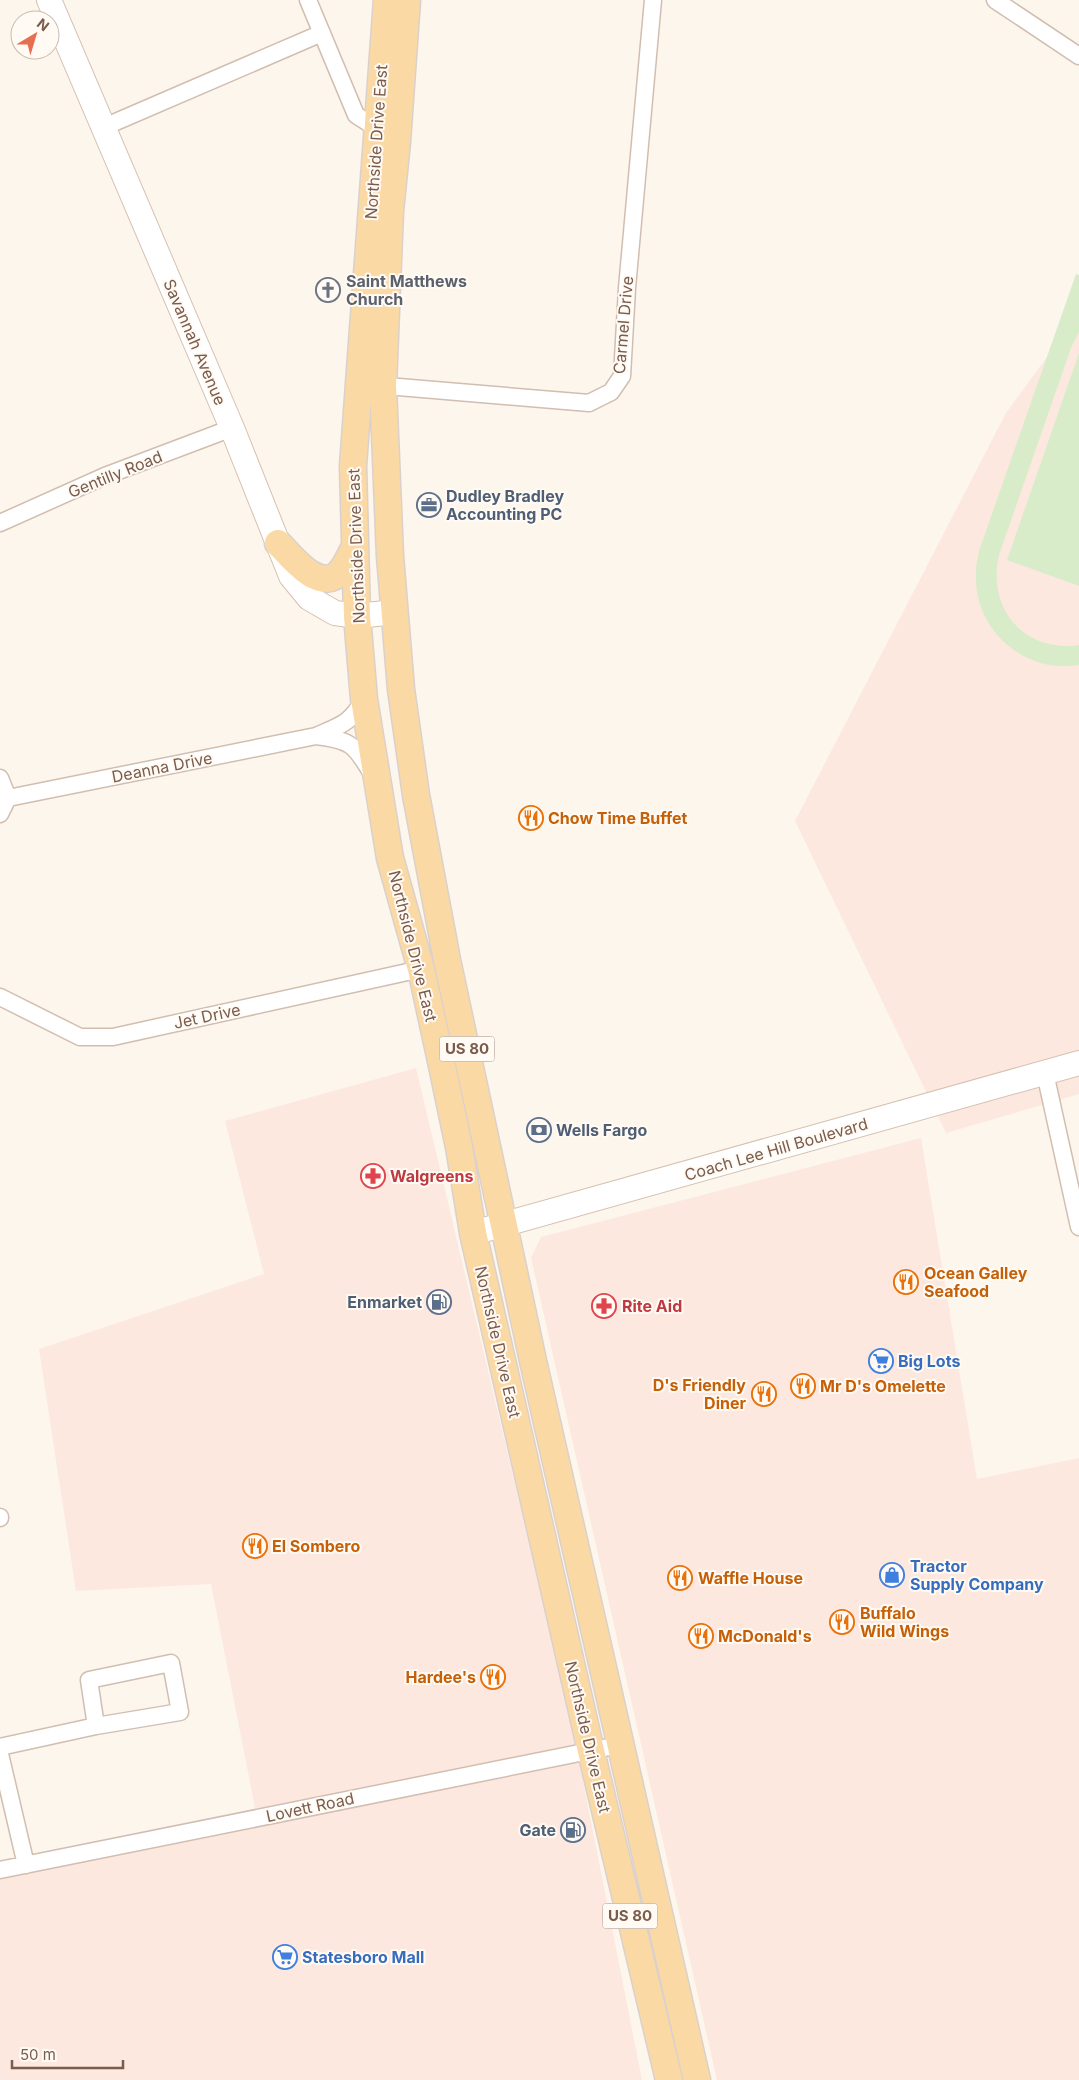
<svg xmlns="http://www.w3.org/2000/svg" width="1079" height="2080" font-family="Inter,sans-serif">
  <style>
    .commercial { fill: #fde8e0 }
    .green { fill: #d8ecc9 }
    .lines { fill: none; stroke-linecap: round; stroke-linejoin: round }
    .street-casing { stroke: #d1beb0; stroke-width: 19 }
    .secondary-casing { stroke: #d6c0b0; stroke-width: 26 }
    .primary-casing { stroke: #dad1cd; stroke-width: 29 }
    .street { stroke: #fff; stroke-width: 16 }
    .secondary { stroke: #fff; stroke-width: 24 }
    .primary { stroke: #fbd9a5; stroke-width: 26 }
    .labels { text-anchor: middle; stroke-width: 4; stroke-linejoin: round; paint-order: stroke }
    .shield { fill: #fffaf3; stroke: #a28b7f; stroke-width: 1 }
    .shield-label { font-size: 15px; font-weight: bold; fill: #7a5c4d }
    .street-label { font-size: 16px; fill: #7a5c4d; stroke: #fffaf3 }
    .worship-label { font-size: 16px; font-weight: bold; fill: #5b616d; stroke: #fffaf3; text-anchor: start }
    .service-label { font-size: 16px; font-weight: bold; fill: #4e5e75; stroke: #fffaf3; text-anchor: start }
    .food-label { font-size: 16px; font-weight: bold; fill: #c56008; stroke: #fffaf3; text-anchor: start }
    .health-label { font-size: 16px; font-weight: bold; fill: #be3a42; stroke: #fffaf3; text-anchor: start }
    .shop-label { font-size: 16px; font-weight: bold; fill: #366cbe; stroke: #fffaf3; text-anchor: start }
  </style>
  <rect width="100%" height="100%" fill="#fdf6ec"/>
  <!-- commercial -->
  <path class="commercial" d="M 1079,313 L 1079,1094 L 946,1133 L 795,821 L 1006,413 Z
    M 416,1068 L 570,1715 L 642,2080 L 0,2080 L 0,1870 L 257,1818 L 211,1584 L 76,1591 L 39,1349 L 264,1274 L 225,1121 Z
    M 921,1138 L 977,1479 L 1079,1458 L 1079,2080 L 717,2080 L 531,1258 L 541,1237 Z"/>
  <!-- green -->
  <path class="green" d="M 1076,274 L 1079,275 L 1079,332 L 1071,348 L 999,555 C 987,608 1023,653 1079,645 L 1079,665 C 1028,674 978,634 976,582 C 975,570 977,559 980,548 Z
    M 1079,353 L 1079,586 L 1007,560 Z"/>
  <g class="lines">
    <defs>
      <path id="street" d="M 308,0 L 356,115 L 384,133
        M 995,0 L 1079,56
        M 104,127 L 322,33
        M 375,385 L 589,403 L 611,392 L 622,376 L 627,288 L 653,0
        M 0,523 L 105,476 L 232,428
        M 316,736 C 351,740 355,745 372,774
        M 0,778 L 8,798
        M 8,798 L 316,736 C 341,725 350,724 364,699
        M 0,814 L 8,798
        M 0,997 L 80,1037 L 113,1037 L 421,969
        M 1045,1073 L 1079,1227
        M 0,1517 L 0,1518
        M 0,1747 L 96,1726 L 180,1712 L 171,1663 L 89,1680 L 96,1726
        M 0,1754 L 26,1865
        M 0,1870 L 619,1745"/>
      <path id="secondary" d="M 49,0 L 232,428 L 291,576 L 309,598 L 335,613 L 357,616 L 395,612
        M 473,1233 L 1079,1063"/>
      <path id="primary" d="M 387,0 L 353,466 L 357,616 L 364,699 L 390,858 L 421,969 L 441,1061 L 459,1147 L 473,1233 L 591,1751 L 669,2080
        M 407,0 L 397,142 L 390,211 L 383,386 L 390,556 L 401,689 L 416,795 L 447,960 L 533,1361 L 697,2080
        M 278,543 C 292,557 320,595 341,571 C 346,565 350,556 354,548"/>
    </defs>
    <!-- street casing -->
    <use href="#street" class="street-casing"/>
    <!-- secondary casing -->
    <use href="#secondary" class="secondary-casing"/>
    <!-- primary casing -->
    <use href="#primary" class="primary-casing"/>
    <!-- street -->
    <use href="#street" class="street"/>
    <!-- secondary -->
    <use href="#secondary" class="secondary"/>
    <!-- primary -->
    <use href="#primary" class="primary"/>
  </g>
  <!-- icons -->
  <defs>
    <symbol id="church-ring" viewBox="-11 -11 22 22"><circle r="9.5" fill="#fffaf3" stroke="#6b7280" stroke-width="1.5"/><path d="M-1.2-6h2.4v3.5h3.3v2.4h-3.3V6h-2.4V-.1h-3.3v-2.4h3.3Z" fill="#6b7280"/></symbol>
    <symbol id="office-ring" viewBox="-11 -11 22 22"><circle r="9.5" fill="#fffaf3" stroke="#5c6f8a" stroke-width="1.5"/><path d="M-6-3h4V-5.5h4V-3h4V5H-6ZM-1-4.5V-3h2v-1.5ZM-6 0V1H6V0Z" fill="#5c6f8a"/></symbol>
    <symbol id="restaurant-ring" viewBox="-11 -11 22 22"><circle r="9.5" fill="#fffaf3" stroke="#e8710a" stroke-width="1.5"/><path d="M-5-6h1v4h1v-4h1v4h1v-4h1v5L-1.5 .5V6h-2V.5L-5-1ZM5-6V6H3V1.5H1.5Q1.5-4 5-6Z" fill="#e8710a"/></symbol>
    <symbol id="bank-ring" viewBox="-11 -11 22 22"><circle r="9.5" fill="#fffaf3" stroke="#5c6f8a" stroke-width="1.5"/><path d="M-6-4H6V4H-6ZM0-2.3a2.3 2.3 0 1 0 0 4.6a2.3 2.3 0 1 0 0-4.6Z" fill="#5c6f8a"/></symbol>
    <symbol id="pharmacy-ring" viewBox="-11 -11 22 22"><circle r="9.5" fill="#fffaf3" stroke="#e0444e" stroke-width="1.5"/><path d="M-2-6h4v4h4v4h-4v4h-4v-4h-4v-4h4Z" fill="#e0444e"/></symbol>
    <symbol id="fuel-ring" viewBox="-11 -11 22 22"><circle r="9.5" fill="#fffaf3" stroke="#5c6f8a" stroke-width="1.5"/><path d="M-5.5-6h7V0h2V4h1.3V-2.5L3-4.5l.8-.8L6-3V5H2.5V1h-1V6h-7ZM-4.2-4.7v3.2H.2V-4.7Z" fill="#5c6f8a"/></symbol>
    <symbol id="supermarket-ring" viewBox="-11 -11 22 22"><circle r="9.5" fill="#fffaf3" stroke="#3f7fe0" stroke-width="1.5"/><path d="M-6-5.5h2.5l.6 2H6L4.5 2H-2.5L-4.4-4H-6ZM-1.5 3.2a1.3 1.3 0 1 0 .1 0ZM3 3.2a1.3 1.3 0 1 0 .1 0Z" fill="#3f7fe0"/></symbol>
    <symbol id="shop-ring" viewBox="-11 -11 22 22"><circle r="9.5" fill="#fffaf3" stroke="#3f7fe0" stroke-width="1.5"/><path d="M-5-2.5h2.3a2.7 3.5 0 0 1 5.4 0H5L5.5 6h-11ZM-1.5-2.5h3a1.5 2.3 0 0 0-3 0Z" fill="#3f7fe0"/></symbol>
  </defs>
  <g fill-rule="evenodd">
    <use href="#church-ring" x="314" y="276" width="28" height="28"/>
    <use href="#office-ring" x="415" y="491" width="28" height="28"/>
    <use href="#restaurant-ring" x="517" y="804" width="28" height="28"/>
    <use href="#bank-ring" x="525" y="1116" width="28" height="28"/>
    <use href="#pharmacy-ring" x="359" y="1162" width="28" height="28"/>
    <use href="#restaurant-ring" x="892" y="1268" width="28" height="28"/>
    <use href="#fuel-ring" x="425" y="1288" width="28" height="28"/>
    <use href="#pharmacy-ring" x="590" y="1292" width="28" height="28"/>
    <use href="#supermarket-ring" x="867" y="1347" width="28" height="28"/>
    <use href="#restaurant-ring" x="789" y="1372" width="28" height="28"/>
    <use href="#restaurant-ring" x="750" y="1380" width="28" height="28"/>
    <use href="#restaurant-ring" x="241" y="1532" width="28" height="28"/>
    <use href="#shop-ring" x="878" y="1561" width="28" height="28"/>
    <use href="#restaurant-ring" x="666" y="1564" width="28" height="28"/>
    <use href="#restaurant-ring" x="828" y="1608" width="28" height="28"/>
    <use href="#restaurant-ring" x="687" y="1622" width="28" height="28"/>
    <use href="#restaurant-ring" x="479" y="1663" width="28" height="28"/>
    <use href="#fuel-ring" x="559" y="1816" width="28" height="28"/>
    <use href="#supermarket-ring" x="271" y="1943" width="28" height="28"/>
  </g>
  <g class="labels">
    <!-- shield labels -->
    <g class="shield">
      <rect x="439.5" y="1036.5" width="55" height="25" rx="4"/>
      <rect x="602.5" y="1903.5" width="55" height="25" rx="4"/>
    </g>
    <g class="shield-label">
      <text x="467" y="1054">US 80</text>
      <text x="630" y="1921">US 80</text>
    </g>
    <!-- street labels -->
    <g class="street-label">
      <text transform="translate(376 142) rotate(-86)" y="6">Northside Drive East</text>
      <text transform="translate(623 325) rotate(-85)" y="6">Carmel Drive</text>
      <text transform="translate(195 342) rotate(67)" y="6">Savannah Avenue</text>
      <text transform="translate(115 474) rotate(-22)" y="6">Gentilly Road</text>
      <text transform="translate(356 546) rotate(-92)" y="6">Northside Drive East</text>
      <text transform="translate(162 767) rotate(-11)" y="6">Deanna Drive</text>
      <text transform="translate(413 946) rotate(76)" y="6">Northside Drive East</text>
      <text transform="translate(207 1016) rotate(-12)" y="6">Jet Drive</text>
      <text transform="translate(776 1149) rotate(-16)" y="6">Coach Lee Hill Boulevard</text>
      <text transform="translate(498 1342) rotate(77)" y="6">Northside Drive East</text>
      <text transform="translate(588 1737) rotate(77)" y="6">Northside Drive East</text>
      <text transform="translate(310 1807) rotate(-12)" y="6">Lovett Road</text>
    </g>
    <!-- worship labels -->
    <g class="worship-label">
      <text x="346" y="287">Saint Matthews<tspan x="346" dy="18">Church</tspan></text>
    </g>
    <!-- service labels -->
    <g class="service-label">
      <text x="446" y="502">Dudley Bradley<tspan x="446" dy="18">Accounting PC</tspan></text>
      <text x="556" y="1136">Wells Fargo</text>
      <text x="422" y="1308" text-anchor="end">Enmarket</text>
      <text x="556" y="1836" text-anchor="end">Gate</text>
    </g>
    <!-- food labels -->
    <g class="food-label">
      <text x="548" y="824">Chow Time Buffet</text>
      <text x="924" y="1279">Ocean Galley<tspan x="924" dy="18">Seafood</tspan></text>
      <text x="746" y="1391" text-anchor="end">D's Friendly<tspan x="746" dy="18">Diner</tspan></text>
      <text x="820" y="1392">Mr D's Omelette</text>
      <text x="272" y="1552">El Sombero</text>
      <text x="698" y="1584">Waffle House</text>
      <text x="860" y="1619">Buffalo<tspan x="860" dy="18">Wild Wings</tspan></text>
      <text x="718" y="1642">McDonald's</text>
      <text x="476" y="1683" text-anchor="end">Hardee's</text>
    </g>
    <!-- health labels -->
    <g class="health-label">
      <text x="390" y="1182">Walgreens</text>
      <text x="622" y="1312">Rite Aid</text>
    </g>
    <!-- shop labels -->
    <g class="shop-label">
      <text x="898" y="1367">Big Lots</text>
      <text x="910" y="1572">Tractor<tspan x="910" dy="18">Supply Company</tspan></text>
      <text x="302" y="1963">Statesboro Mall</text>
    </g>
  </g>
  <!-- north arrow -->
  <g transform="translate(35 35) rotate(38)"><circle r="24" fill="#fffaf3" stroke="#cabbb1"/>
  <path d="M0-4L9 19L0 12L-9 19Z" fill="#e76f51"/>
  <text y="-8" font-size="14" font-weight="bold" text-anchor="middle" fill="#7a5c4d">N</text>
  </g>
  <!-- scale -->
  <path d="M12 2060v8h111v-8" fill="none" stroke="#7a5c4d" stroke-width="2.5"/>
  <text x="20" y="2060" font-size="15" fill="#7a5c4d" stroke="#fffaf3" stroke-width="4" paint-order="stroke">50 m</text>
</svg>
